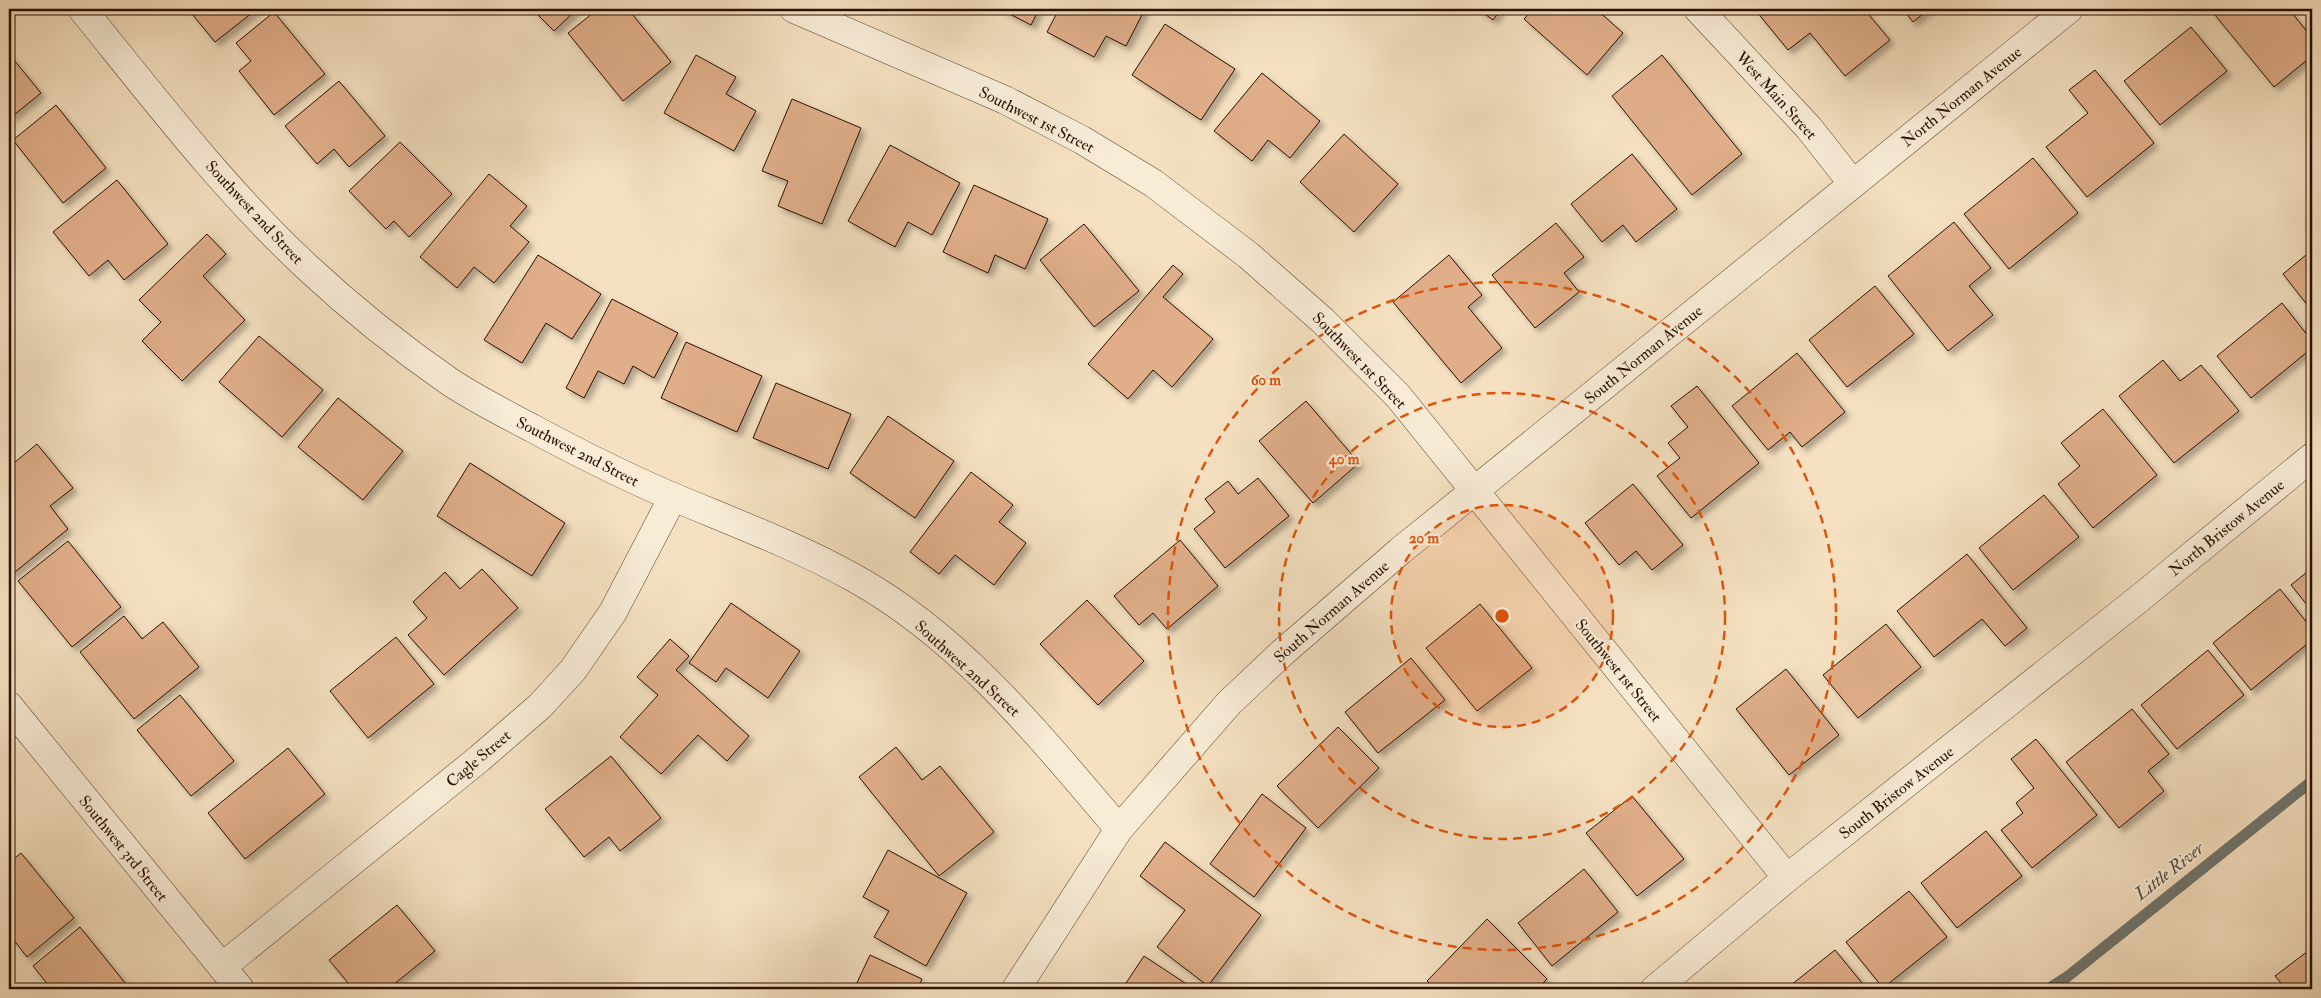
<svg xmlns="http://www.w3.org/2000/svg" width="2321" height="998" font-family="'IM FELL Double Pica',serif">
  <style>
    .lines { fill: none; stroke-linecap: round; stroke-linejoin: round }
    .stream { stroke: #6f766f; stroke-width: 11 }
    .building { fill: #e0af8a; stroke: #290e00; filter: url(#shadow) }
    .street-casing { stroke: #5c4330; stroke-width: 29 }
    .street { stroke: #f8ecd7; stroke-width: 28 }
    .ring { fill: none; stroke: #de550b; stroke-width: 2.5; stroke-dasharray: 9 6 }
    .labels { text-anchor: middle; stroke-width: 4.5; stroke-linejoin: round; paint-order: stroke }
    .street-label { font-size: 16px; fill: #290e00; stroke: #f8ecd7 }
    .water-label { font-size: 18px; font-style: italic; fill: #524b41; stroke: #f8ecd7 }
    .centre { fill: #de550b; stroke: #f8ecd7; stroke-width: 2.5 }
    .ring-label { font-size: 15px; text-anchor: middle; font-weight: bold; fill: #de550b; stroke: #f8ecd7; stroke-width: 4.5; stroke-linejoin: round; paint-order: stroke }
  </style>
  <defs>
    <filter id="shadow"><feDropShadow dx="4.5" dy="4.5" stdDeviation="2.5" flood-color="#0004"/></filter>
  </defs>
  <rect width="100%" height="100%" fill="#f5e1c1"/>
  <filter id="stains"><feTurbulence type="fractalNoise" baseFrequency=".004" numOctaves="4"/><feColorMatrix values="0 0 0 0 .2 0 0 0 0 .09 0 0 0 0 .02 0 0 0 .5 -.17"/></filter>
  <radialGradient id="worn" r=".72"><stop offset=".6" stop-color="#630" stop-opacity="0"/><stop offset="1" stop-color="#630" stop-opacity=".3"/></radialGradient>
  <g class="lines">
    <!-- stream -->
    <path class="stream" d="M 2048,989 L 2067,977 L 2312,781"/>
  </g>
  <!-- building -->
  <path class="building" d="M 188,9 L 257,9 L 215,42 Z
    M 532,9 L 577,9 L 554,31 Z
    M 598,9 L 628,9 L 671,62 L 623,101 L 568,33 Z
    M 1000,9 L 1039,9 L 1031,25 Z
    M 1059,9 L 1145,9 L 1126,46 L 1106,36 L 1094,57 L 1047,32 Z
    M 1478,9 L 1501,9 L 1493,20 Z
    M 1533,9 L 1596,9 L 1623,33 L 1587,75 L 1524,19 Z
    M 1761,9 L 1864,9 L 1890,40 L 1845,76 L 1810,33 L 1788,50 L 1757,12 Z
    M 1903,9 L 1929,9 L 1913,22 Z
    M 2210,9 L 2289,9 L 2312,38 L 2312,56 L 2274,87 Z
    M 274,12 L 325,74 L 274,115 L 239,71 L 251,61 L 236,43 Z
    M 1165,24 L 1235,69 L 1201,120 L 1132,75 Z
    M 2191,27 L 2227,71 L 2160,125 L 2124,81 Z
    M 9,54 L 41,93 L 9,119 Z
    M 696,55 L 736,77 L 726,94 L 756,111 L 734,151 L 664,113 Z
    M 1662,55 L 1742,154 L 1692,195 L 1612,96 Z
    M 2095,70 L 2154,143 L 2087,197 L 2046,147 L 2088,113 L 2069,90 Z
    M 1262,73 L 1320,121 L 1290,158 L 1268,140 L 1252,161 L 1214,131 Z
    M 339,81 L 385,136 L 349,167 L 334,149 L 317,164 L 285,126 Z
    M 792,99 L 861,128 L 822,224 L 778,206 L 788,181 L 762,171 Z
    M 56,105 L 106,168 L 63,203 L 13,140 Z
    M 1344,134 L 1398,184 L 1354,232 L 1300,182 Z
    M 400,142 L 452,194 L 409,237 L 394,221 L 386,229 L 349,191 Z
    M 890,145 L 960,183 L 932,235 L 908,222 L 895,247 L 848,221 Z
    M 1632,154 L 1677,209 L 1636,242 L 1623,225 L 1602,242 L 1571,204 Z
    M 2033,158 L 2078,213 L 2009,269 L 1964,214 Z
    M 489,174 L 527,206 L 510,226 L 529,242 L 494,283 L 474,267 L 457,288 L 420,257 Z
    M 117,180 L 168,244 L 124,280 L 108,260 L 89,276 L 53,232 Z
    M 974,185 L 1048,219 L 1025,269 L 995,255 L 988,273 L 943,252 Z
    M 1954,222 L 1991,268 L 1969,286 L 1993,315 L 1948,351 L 1888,276 Z
    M 1556,223 L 1584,257 L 1564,273 L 1579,292 L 1535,328 L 1492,275 Z
    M 1084,224 L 1139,291 L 1094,327 L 1040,260 Z
    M 207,234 L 226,254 L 203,276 L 245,320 L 182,381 L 142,341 L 161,322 L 139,300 Z
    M 2312,250 L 2312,311 L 2283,274 Z
    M 538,255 L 601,294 L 572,339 L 546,323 L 522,363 L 484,340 Z
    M 1449,255 L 1482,295 L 1468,307 L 1502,348 L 1461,383 L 1393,302 Z
    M 1173,265 L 1183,274 L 1163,297 L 1213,339 L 1172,387 L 1153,370 L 1128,399 L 1088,364 Z
    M 1875,286 L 1914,334 L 1847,387 L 1809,340 Z
    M 612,299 L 678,333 L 654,378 L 633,366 L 624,384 L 598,371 L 584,398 L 566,388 Z
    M 2282,303 L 2312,341 L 2312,348 L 2251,398 L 2217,356 Z
    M 259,336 L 323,390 L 282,437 L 219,382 Z
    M 686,342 L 762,376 L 737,432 L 661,398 Z
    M 1797,353 L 1845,412 L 1802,447 L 1790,432 L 1768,450 L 1732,406 Z
    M 2163,360 L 2180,381 L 2201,365 L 2239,411 L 2174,463 L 2119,396 Z
    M 776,383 L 851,414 L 828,469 L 753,438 Z
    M 1697,386 L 1759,463 L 1691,518 L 1657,476 L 1680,458 L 1668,443 L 1688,427 L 1671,406 Z
    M 338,398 L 403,451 L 363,500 L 298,447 Z
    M 1306,401 L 1359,463 L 1313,503 L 1259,441 Z
    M 2103,409 L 2157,475 L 2093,528 L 2058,484 L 2080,466 L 2061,443 Z
    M 888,416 L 954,461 L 915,518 L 850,473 Z
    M 37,444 L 73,488 L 50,506 L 68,529 L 10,576 L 9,467 Z
    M 470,463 L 565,523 L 532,576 L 437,516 Z
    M 971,472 L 1013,505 L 999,522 L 1026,543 L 994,585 L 955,555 L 939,574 L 910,552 Z
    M 1258,478 L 1289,516 L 1225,568 L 1194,529 L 1215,512 L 1205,499 L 1228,481 L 1238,494 Z
    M 1633,484 L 1683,545 L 1652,570 L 1636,551 L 1619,565 L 1585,523 Z
    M 2044,495 L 2079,537 L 2013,590 L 1979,548 Z
    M 1180,540 L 1218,586 L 1167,629 L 1153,613 L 1139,625 L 1114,596 Z
    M 68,541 L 121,607 L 72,647 L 18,581 Z
    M 1967,554 L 2027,628 L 2005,646 L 1982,619 L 1934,657 L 1897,611 Z
    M 2312,568 L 2312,611 L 2291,585 Z
    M 482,569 L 518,608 L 444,675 L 408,635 L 427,618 L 413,602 L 445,572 L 460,589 Z
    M 2280,589 L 2312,629 L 2312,640 L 2251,690 L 2213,643 Z
    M 1087,600 L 1144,661 L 1098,705 L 1040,644 Z
    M 731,603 L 800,651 L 768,698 L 726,668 L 716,682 L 689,663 Z
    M 1480,604 L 1532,668 L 1477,711 L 1426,648 Z
    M 124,616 L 142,639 L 163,622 L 199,667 L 134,719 L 80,652 Z
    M 1886,624 L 1921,667 L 1858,718 L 1823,675 Z
    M 396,637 L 434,684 L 368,738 L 330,691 Z
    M 670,639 L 689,656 L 676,670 L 749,736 L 727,761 L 698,735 L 661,774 L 620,737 L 658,695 L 637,677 Z
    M 2208,650 L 2244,695 L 2177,749 L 2141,705 Z
    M 1411,658 L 1445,700 L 1378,753 L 1345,712 Z
    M 1786,669 L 1839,735 L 1789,775 L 1736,709 Z
    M 180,695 L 234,761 L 191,796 L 137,730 Z
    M 2132,709 L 2169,754 L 2148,771 L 2164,791 L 2119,828 L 2066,762 Z
    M 1338,727 L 1379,768 L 1318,828 L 1277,786 Z
    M 2036,739 L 2097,815 L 2032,868 L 2001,830 L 2023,813 L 2016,803 L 2034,788 L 2011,759 Z
    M 896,747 L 922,780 L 940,766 L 994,832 L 939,876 L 859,777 Z
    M 288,748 L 325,794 L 245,859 L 208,813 Z
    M 611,756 L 661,818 L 620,851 L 609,837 L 584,857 L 545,809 Z
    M 1262,794 L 1306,828 L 1254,897 L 1210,864 Z
    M 1632,796 L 1684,859 L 1637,896 L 1586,833 Z
    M 1986,831 L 2022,876 L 1957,928 L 1921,883 Z
    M 1165,842 L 1261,915 L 1208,986 L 1157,947 L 1185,910 L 1140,876 Z
    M 888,850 L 967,893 L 926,966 L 874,937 L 889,911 L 863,897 Z
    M 21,853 L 74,918 L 27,957 L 9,934 L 9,863 Z
    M 1584,869 L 1618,912 L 1552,966 L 1518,923 Z
    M 1909,891 L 1947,937 L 1883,988 L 1846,942 Z
    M 397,905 L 435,951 L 388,989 L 353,989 L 329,960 Z
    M 1487,919 L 1547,979 L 1537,989 L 1435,989 L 1427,981 Z
    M 80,927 L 130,989 L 45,989 L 49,986 L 33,966 Z
    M 2312,948 L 2312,989 L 2286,989 L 2275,976 Z
    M 1835,950 L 1867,989 L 1786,989 Z
    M 870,955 L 922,979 L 917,989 L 854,989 Z
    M 1144,956 L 1188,985 L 1186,989 L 1122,989 Z"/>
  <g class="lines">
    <defs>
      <path id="street" d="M 82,9 C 154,98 224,190 308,268 C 352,309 401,348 450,382 C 476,399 505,414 532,428 C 580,454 628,478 678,499 C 738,524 799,547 856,579 C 963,639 1041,738 1119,829
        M 794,9 L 1005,100 L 1082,140 L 1153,183 L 1248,255 L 1322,320 L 1398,396 L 1787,878
        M 1698,9 L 1809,128 L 1853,184
        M 9,706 L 240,989
        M 222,967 L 480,758 L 540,706 L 573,670 L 613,612 L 673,497
        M 1016,989 L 1119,829 L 1229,703 L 1282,653 L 1400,551 L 2069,9
        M 1655,989 L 1787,878 L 2140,598 L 2312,457"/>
    </defs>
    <!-- street casing -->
    <use href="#street" class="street-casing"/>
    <!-- street -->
    <use href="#street" class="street"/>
  </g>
  <!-- distance rings -->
  <circle cx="1502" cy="616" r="111" fill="#de550b" fill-opacity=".12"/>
  <g class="ring">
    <circle cx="1502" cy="616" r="111"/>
    <circle cx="1502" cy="616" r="223"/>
    <circle cx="1502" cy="616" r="334"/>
  </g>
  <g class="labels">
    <!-- street labels -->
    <g class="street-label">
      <text transform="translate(1777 95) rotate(48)" y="6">West Main Street</text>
      <text transform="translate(1961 96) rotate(-39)" y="6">North Norman Avenue</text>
      <text transform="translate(1037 119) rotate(27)" y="6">Southwest 1st Street</text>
      <text transform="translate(255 212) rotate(47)" y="6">Southwest 2nd Street</text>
      <text transform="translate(1643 354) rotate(-39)" y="6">South Norman Avenue</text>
      <text transform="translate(1360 360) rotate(46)" y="6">Southwest 1st Street</text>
      <text transform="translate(578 451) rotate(27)" y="6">Southwest 2nd Street</text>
      <text transform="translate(2226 527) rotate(-39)" y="6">North Bristow Avenue</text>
      <text transform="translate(1331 611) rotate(-41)" y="6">South Norman Avenue</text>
      <text transform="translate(968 668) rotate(42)" y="6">Southwest 2nd Street</text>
      <text transform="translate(1619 670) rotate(51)" y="6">Southwest 1st Street</text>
      <text transform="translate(478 758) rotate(-40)" y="6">Cagle Street</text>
      <text transform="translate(1896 792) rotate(-38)" y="6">South Bristow Avenue</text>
      <text transform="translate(124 848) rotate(51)" y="6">Southwest 3rd Street</text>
    </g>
    <!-- water labels -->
    <g class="water-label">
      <text transform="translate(2169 871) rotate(-38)" y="6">Little River</text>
    </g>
  </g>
  <circle cx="1502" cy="616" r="8" class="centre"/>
  <g class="ring-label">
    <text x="1266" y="385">60 m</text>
    <text x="1344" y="464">40 m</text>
    <text x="1424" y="543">20 m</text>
  </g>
  <!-- margin -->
  <rect width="2321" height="998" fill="none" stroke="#f5e1c1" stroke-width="30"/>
  <rect x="10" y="10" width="2301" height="978" fill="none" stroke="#290e00" stroke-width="2.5"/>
  <rect x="15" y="15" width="2291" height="968" fill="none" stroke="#290e00"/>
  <rect width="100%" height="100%" filter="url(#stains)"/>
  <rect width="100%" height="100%" fill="url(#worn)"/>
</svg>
